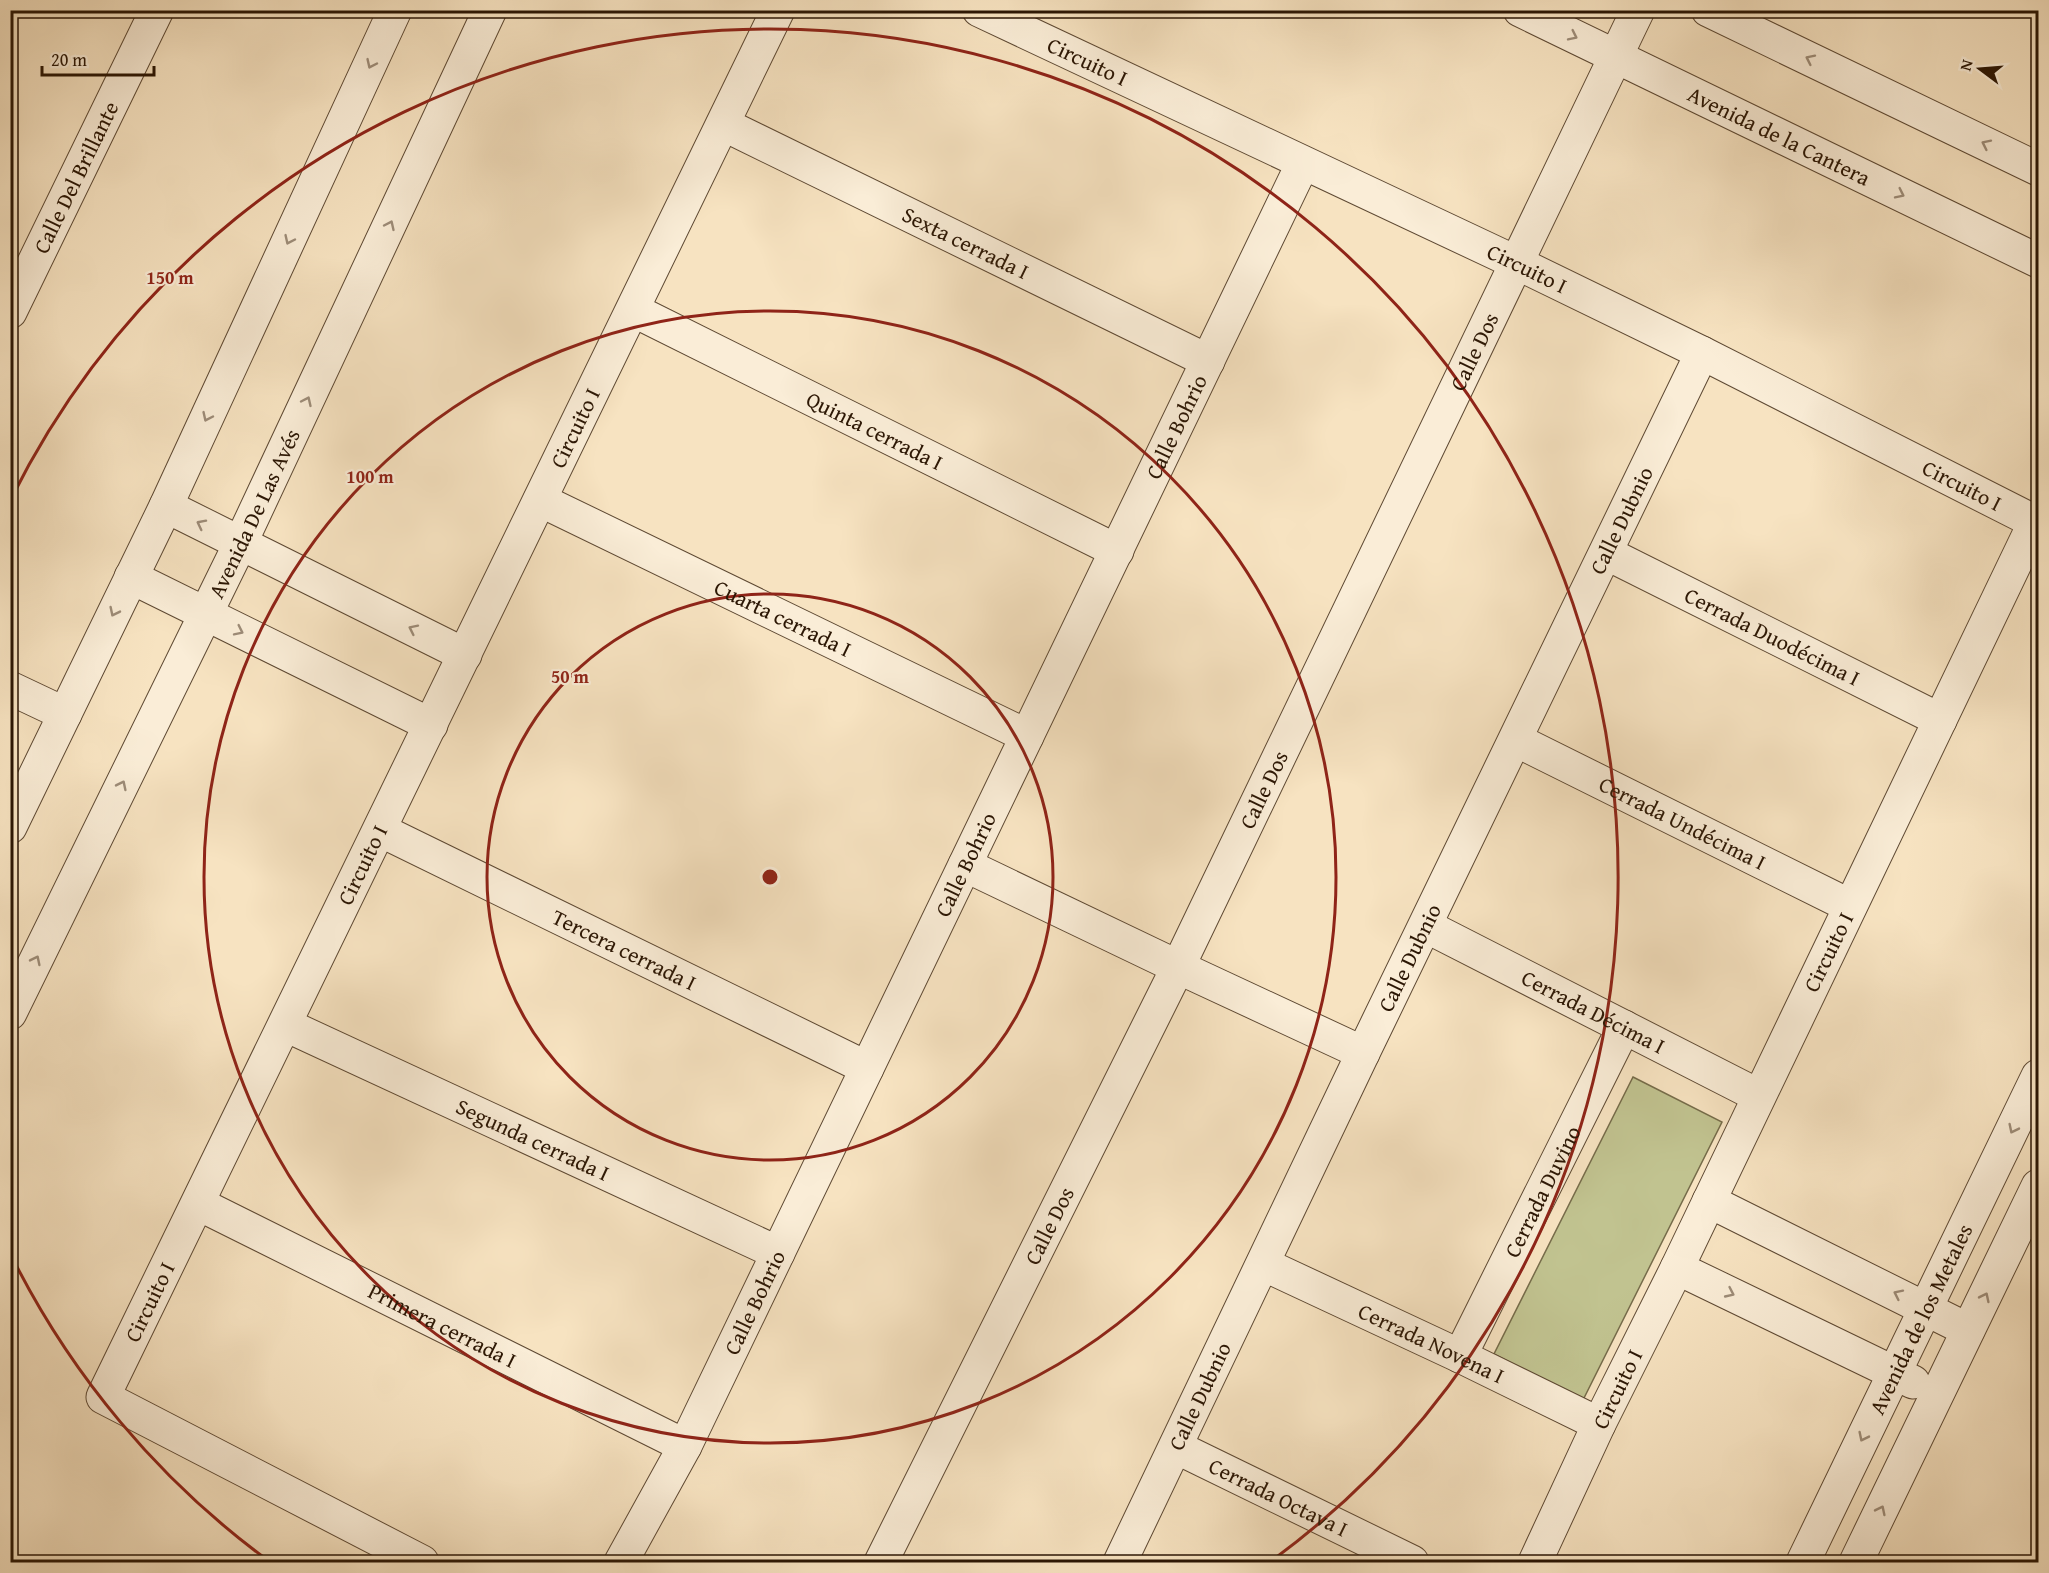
<svg xmlns="http://www.w3.org/2000/svg" width="2049" height="1573" font-family="'Gentium Book Plus',serif">
  <style>
    .green { fill: #c1c390; stroke: #766c4a; stroke-width: 1.5 }
    .lines { fill: none; stroke-linecap: round; stroke-linejoin: round }
    .minor-casing { stroke: #5e4933; stroke-width: 35 }
    .minor { stroke: #faedd7; stroke-width: 33 }
    .oneway { stroke: #9d8c78 }
    .ring { fill: none; stroke: #8f2418; stroke-width: 3 }
    .labels { text-anchor: middle; stroke-width: 4.5; stroke-linejoin: round; paint-order: stroke }
    .street-label { font-size: 22px; fill: #2b1604; stroke: #faedd7 }
    .centre { fill: #8f2418; stroke: #faedd7; stroke-width: 3 }
    .ring-label { font-size: 18px; text-anchor: middle; font-weight: bold; fill: #8f2418; stroke: #faedd7; stroke-width: 4.5; stroke-linejoin: round; paint-order: stroke }
  </style>
  <rect width="100%" height="100%" fill="#f7e3c1"/>
  <filter id="stains"><feTurbulence type="fractalNoise" baseFrequency=".00333" numOctaves="4"/><feColorMatrix values="0 0 0 0 .2 0 0 0 0 .09 0 0 0 0 .02 0 0 0 .5 -.17"/></filter>
  <radialGradient id="worn" r=".72"><stop offset=".6" stop-color="#630" stop-opacity="0"/><stop offset="1" stop-color="#630" stop-opacity=".3"/></radialGradient>
  <!-- green -->
  <path class="green" d="M 1633,1077 L 1722,1122 L 1583,1400 L 1494,1354 Z"/>
  <g class="lines">
    <defs>
      <g id="minor">
        <path id="s1" d="M 979,10 L 1517,263 L 1702,353 L 2035,522 L 1677,1268 L 1599,1424 L 1535,1562"/>
        <path id="s2" d="M 1520,10 L 2038,261"/>
        <path d="M 1708,10 L 2038,169"/>
        <path id="s3" d="M 723,124 L 1208,361"/>
        <path id="s4" d="M 633,310 L 1117,551"/>
        <path id="s5" d="M 10,312 L 157,10"/>
        <path id="s6" d="M 540,500 L 1027,736"/>
        <path d="M 166,506 L 465,655"/>
        <path id="s7" d="M 1606,553 L 1940,720"/>
        <path d="M 131,577 L 431,725"/>
        <path d="M 10,688 L 65,714"/>
        <path id="s8" d="M 1516,740 L 1850,906"/>
        <path d="M 10,827 L 166,506 L 395,10"/>
        <path id="s9" d="M 380,830 L 867,1068"/>
        <path d="M 965,865 L 1178,967 L 1363,1053"/>
        <path id="s10" d="M 1426,926 L 1759,1096"/>
        <path id="s11" d="M 10,1013 L 240,544 L 490,10"/>
        <path id="s12" d="M 286,1025 L 778,1253"/>
        <path d="M 1709,1201 L 1968,1330"/>
        <path id="s13" d="M 199,1204 L 685,1446"/>
        <path id="s14" d="M 1263,1264 L 1460,1356 L 1599,1424"/>
        <path d="M 1677,1268 L 1913,1382"/>
        <path id="s15" d="M 1460,1356 L 1624,1027"/>
        <path id="s16" d="M 1176,1447 L 1412,1562"/>
        <path id="s17" d="M 422,1562 L 103,1397 L 778,10"/>
        <path id="s18" d="M 621,1562 L 685,1446 L 1303,163"/>
        <path id="s19" d="M 881,1562 L 1178,967 L 1638,10"/>
        <path id="s20" d="M 1120,1562 L 1363,1053 L 1702,353"/>
        <path id="s21" d="M 1803,1562 L 2038,1076"/>
        <path d="M 1856,1562 L 2038,1186"/>
      </g>
    </defs>
    <!-- minor casing -->
    <use href="#minor" class="minor-casing"/>
    <!-- minor -->
    <use href="#minor" class="minor"/>
  </g>
  <!-- one-way arrows -->
  <defs><path id="oneway-chevron" d="M-2-3.5L2.5 0L-2 3.5" fill="none" stroke-width="1.6" stroke-linecap="round" stroke-linejoin="round" transform="scale(1.5)"/></defs>
  <g class="oneway">
    <use href="#oneway-chevron" transform="translate(1573 36) rotate(26)"/>
    <use href="#oneway-chevron" transform="translate(1810 59) rotate(-154)"/>
    <use href="#oneway-chevron" transform="translate(371 64) rotate(115)"/>
    <use href="#oneway-chevron" transform="translate(1986 144) rotate(-154)"/>
    <use href="#oneway-chevron" transform="translate(1900 194) rotate(26)"/>
    <use href="#oneway-chevron" transform="translate(390 225) rotate(-65)"/>
    <use href="#oneway-chevron" transform="translate(289 240) rotate(115)"/>
    <use href="#oneway-chevron" transform="translate(307 401) rotate(-65)"/>
    <use href="#oneway-chevron" transform="translate(207 417) rotate(115)"/>
    <use href="#oneway-chevron" transform="translate(201 524) rotate(-153)"/>
    <use href="#oneway-chevron" transform="translate(114 612) rotate(116)"/>
    <use href="#oneway-chevron" transform="translate(413 629) rotate(-154)"/>
    <use href="#oneway-chevron" transform="translate(239 631) rotate(26)"/>
    <use href="#oneway-chevron" transform="translate(122 785) rotate(-64)"/>
    <use href="#oneway-chevron" transform="translate(36 960) rotate(-64)"/>
    <use href="#oneway-chevron" transform="translate(2013 1129) rotate(116)"/>
    <use href="#oneway-chevron" transform="translate(1730 1293) rotate(25)"/>
    <use href="#oneway-chevron" transform="translate(1898 1294) rotate(-154)"/>
    <use href="#oneway-chevron" transform="translate(1985 1297) rotate(-64)"/>
    <use href="#oneway-chevron" transform="translate(1863 1437) rotate(116)"/>
    <use href="#oneway-chevron" transform="translate(1881 1510) rotate(-64)"/>
  </g>
  <!-- distance rings -->
  <g class="ring">
    <circle cx="770" cy="877" r="283"/>
    <circle cx="770" cy="877" r="566"/>
    <path d="M266 1559A848 848 0 0 1 11 1255M11 499A848 848 0 1 1 1274 1559"/>
  </g>
  <g class="labels">
    <!-- street labels -->
    <g class="street-label">
      <text dy="8" stroke="none"><textPath href="#s1" startOffset="120">Circuito I</textPath></text>
      <text dy="8" stroke="none"><textPath href="#s2" startOffset="288">Avenida de la Cantera</textPath></text>
      <text dy="8" stroke="none"><textPath href="#s5" startOffset="150">Calle Del Brillante</textPath></text>
      <text dy="8" stroke="none"><textPath href="#s3" startOffset="270">Sexta cerrada I</textPath></text>
      <text dy="8" stroke="none"><textPath href="#s1" startOffset="606">Circuito I</textPath></text>
      <text dy="8" stroke="none"><textPath href="#s19" startOffset="1348">Calle Dos</textPath></text>
      <text dy="8" stroke="none"><textPath href="#s18" startOffset="1264">Calle Bohrio</textPath></text>
      <text dy="8" stroke="none"><textPath href="#s17" startOffset="1437">Circuito I</textPath></text>
      <text dy="8" stroke="none"><textPath href="#s4" startOffset="270">Quinta cerrada I</textPath></text>
      <text dy="8" stroke="none"><textPath href="#s1" startOffset="1092">Circuito I</textPath></text>
      <text dy="8" stroke="none"><textPath href="#s11" startOffset="556">Avenida De Las Avés</textPath></text>
      <text dy="8" stroke="none"><textPath href="#s20" startOffset="1156">Calle Dubnio</textPath></text>
      <text dy="8" stroke="none"><textPath href="#s6" startOffset="270">Cuarta cerrada I</textPath></text>
      <text dy="8" stroke="none"><textPath href="#s7" startOffset="186">Cerrada Duodécima I</textPath></text>
      <text dy="8" stroke="none"><textPath href="#s19" startOffset="862">Calle Dos</textPath></text>
      <text dy="8" stroke="none"><textPath href="#s8" startOffset="186">Cerrada Undécima I</textPath></text>
      <text dy="8" stroke="none"><textPath href="#s18" startOffset="778">Calle Bohrio</textPath></text>
      <text dy="8" stroke="none"><textPath href="#s17" startOffset="951">Circuito I</textPath></text>
      <text dy="8" stroke="none"><textPath href="#s9" startOffset="272">Tercera cerrada I</textPath></text>
      <text transform="translate(1828 952) rotate(-64)" y="8">Circuito I</text>
      <text dy="8" stroke="none"><textPath href="#s20" startOffset="670">Calle Dubnio</textPath></text>
      <text dy="8" stroke="none"><textPath href="#s10" startOffset="188">Cerrada Décima I</textPath></text>
      <text dy="8" stroke="none"><textPath href="#s12" startOffset="272">Segunda cerrada I</textPath></text>
      <text dy="8" stroke="none"><textPath href="#s15" startOffset="184">Cerrada Duvino</textPath></text>
      <text dy="8" stroke="none"><textPath href="#s19" startOffset="376">Calle Dos</textPath></text>
      <text dy="8" stroke="none"><textPath href="#s18" startOffset="292">Calle Bohrio</textPath></text>
      <text dy="8" stroke="none"><textPath href="#s17" startOffset="465">Circuito I</textPath></text>
      <text dy="8" stroke="none"><textPath href="#s21" startOffset="270">Avenida de los Metales</textPath></text>
      <text dy="8" stroke="none"><textPath href="#s13" startOffset="272">Primera cerrada I</textPath></text>
      <text dy="8" stroke="none"><textPath href="#s14" startOffset="186">Cerrada Novena I</textPath></text>
      <text transform="translate(1617 1389) rotate(-64)" y="8">Circuito I</text>
      <text dy="8" stroke="none"><textPath href="#s20" startOffset="184">Calle Dubnio</textPath></text>
      <text dy="8" stroke="none"><textPath href="#s16" startOffset="114">Cerrada Octava I</textPath></text>
    </g>
  </g>
  <circle cx="770" cy="877" r="9" class="centre"/>
  <g class="ring-label">
    <text x="170" y="284">150 m</text>
    <text x="370" y="483">100 m</text>
    <text x="570" y="683">50 m</text>
  </g>
  <!-- margin -->
  <rect width="2049" height="1573" fill="none" stroke="#f7e3c1" stroke-width="36"/>
  <rect x="12" y="12" width="2025" height="1549" fill="none" stroke="#2b1604" stroke-width="3"/>
  <rect x="18" y="18" width="2013" height="1537" fill="none" stroke="#2b1604" stroke-width="1.5"/>
  <!-- north arrow -->
  <g transform="translate(1980 69) rotate(286)" stroke="#faedd7" stroke-width="4.5" paint-order="stroke">
  <path d="M0-4.5L10 22L0 15L-10 22Z" fill="#2b1604"/>
  <text y="-9" font-size="16" font-weight="bold" text-anchor="middle" fill="#2b1604">N</text>
  </g>
  <!-- scale -->
  <path d="M42 66v9h112v-9" fill="none" stroke="#2b1604" stroke-width="3"/>
  <text x="51" y="66" font-size="18" fill="#2b1604" stroke="#faedd7" stroke-width="4.5" paint-order="stroke">20 m</text>
  <rect width="100%" height="100%" filter="url(#stains)"/>
  <rect width="100%" height="100%" fill="url(#worn)"/>
</svg>
